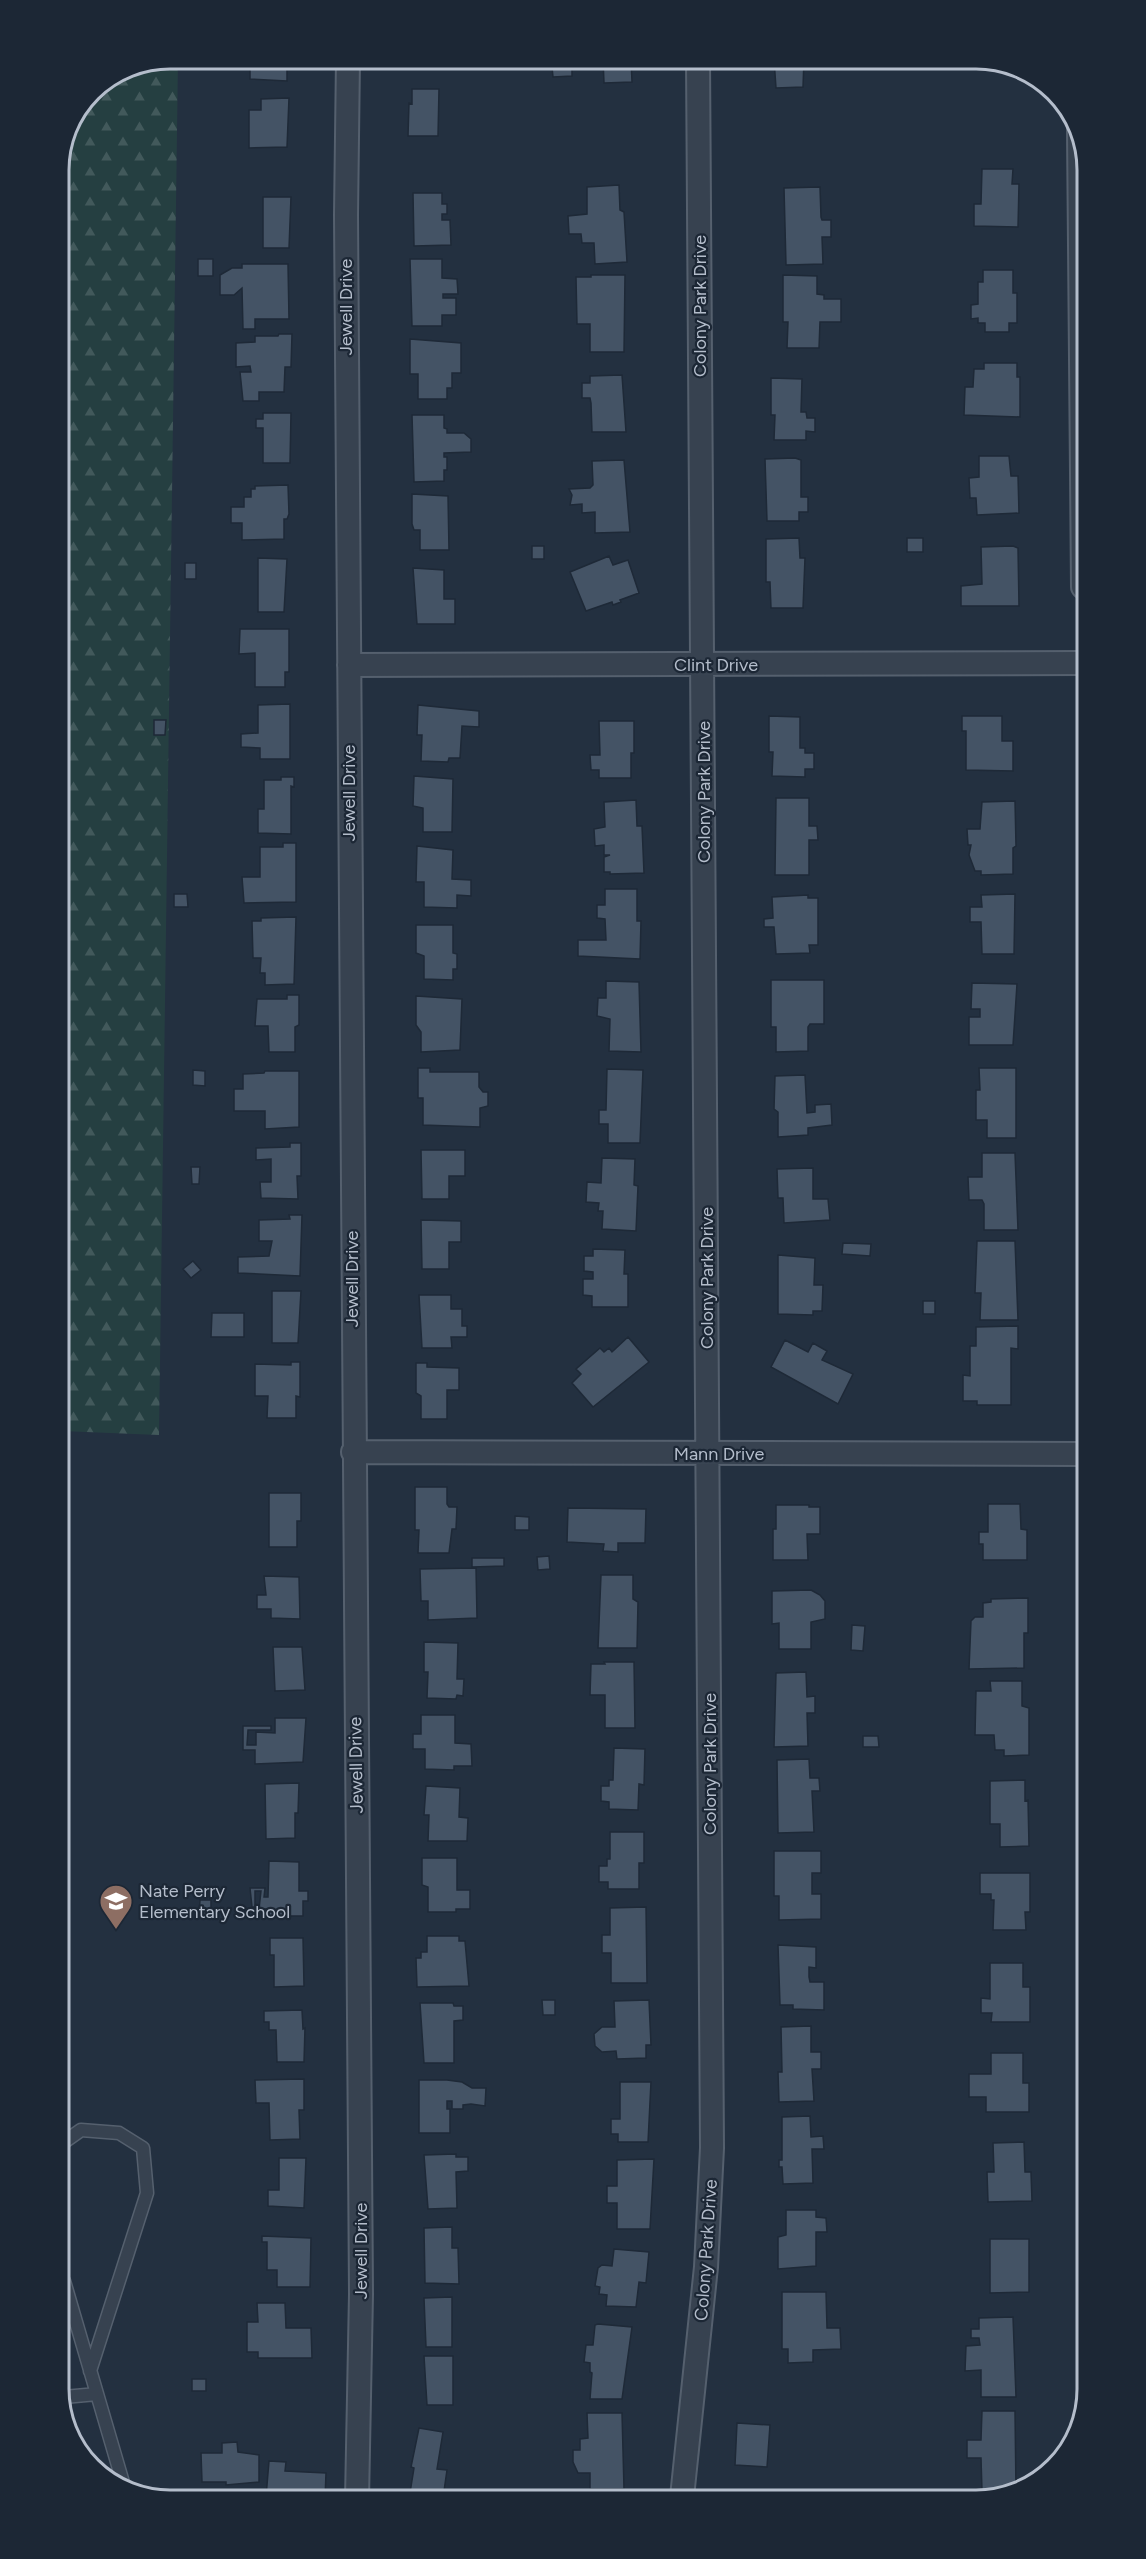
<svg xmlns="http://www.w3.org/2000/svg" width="1146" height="2559" font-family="Figtree,sans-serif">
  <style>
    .forest { fill: url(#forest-firs) }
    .building { fill: #445365; stroke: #1e2937; stroke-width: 1.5 }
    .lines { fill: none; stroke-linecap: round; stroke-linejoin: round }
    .lane-casing { stroke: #55606e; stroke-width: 15 }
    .street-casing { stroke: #55606e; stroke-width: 26 }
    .lane { stroke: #374250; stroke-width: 12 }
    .street { stroke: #374250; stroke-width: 22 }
    .labels { text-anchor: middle; stroke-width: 4.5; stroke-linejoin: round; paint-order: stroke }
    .street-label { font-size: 18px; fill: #b4bdcb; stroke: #1c2735 }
    .poi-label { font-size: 18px; fill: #b4bdcb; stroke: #1c2735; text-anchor: start }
    .rim { fill: none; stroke: #b4bdcb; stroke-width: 3 }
  </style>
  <defs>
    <pattern id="forest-firs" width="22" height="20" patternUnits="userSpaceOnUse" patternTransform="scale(1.5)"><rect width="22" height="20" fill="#253f41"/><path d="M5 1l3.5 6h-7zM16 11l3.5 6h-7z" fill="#42595b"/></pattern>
  </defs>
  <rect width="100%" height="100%" fill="#233040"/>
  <!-- forest -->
  <path class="forest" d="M 170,59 L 178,59 L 159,1435 L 62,1431 L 59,163 L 91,91 L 128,67 Z"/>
  <!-- building -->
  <path class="building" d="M 260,59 L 287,59 L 287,81 L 250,79 L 250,68 L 260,68 Z
    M 412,59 L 471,59 L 471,64 L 413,66 Z
    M 522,59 L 572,59 L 572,76 L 553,77 L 552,67 L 556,66 L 556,61 L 522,62 Z
    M 603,59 L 631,59 L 632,82 L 604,83 Z
    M 774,59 L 804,59 L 803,87 L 776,88 Z
    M 845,59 L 861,59 L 861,66 L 845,66 Z
    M 998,64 L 1015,71 L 1001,72 Z
    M 412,89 L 439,89 L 438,136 L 408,136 L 409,103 L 412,104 Z
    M 289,98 L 287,147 L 249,148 L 249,110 L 261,110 L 261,99 Z
    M 982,169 L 1013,169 L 1012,184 L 1019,184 L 1018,227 L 974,226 L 974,204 L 981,204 Z
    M 619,185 L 620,210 L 624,212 L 627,262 L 595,264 L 594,243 L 582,243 L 581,234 L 569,234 L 568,216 L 587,214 L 587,187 Z
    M 820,187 L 821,217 L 822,220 L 831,220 L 831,237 L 822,237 L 823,264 L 786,265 L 784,188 Z
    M 413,193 L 442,193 L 442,204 L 447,204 L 447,214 L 442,214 L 442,220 L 450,220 L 451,245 L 414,246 Z
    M 263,197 L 291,197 L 289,248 L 263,248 Z
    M 198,259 L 213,259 L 213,276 L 198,276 Z
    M 410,259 L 442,259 L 442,278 L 457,279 L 458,294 L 443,294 L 443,298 L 456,298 L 456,315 L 442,315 L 442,326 L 412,326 Z
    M 242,264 L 288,264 L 289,319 L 255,319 L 255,329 L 243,329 L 242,288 L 234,295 L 220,295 L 220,275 L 232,268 L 242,268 Z
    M 983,270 L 1013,270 L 1013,293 L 1017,293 L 1017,323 L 1009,323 L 1009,332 L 985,332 L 985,323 L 978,323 L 978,318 L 971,319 L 971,305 L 978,304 L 978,282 L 983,282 Z
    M 591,275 L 625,275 L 624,352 L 590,352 L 590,324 L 577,324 L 576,277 L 591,277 Z
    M 783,275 L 817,276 L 817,294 L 824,295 L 824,299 L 841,299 L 841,322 L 820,322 L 819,348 L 787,348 L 788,322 L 783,322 Z
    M 279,334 L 292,334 L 291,367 L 285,367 L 284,392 L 259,392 L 259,401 L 243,401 L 240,372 L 251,372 L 250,366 L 236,367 L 236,343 L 255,342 L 255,336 L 278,336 Z
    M 410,339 L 461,343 L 461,373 L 452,373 L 452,388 L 447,388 L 447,399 L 418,399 L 418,374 L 410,374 Z
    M 984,363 L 1017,363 L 1017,377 L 1020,377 L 1020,417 L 964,415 L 965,387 L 973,387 L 974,369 L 984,369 Z
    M 622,375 L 626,432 L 592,432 L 591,403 L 590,398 L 582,398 L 582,383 L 590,383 L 590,376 Z
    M 771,378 L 802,379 L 801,412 L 806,412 L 807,418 L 815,418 L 815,432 L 806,431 L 806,440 L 774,440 L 775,415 L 771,415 Z
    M 263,413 L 291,413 L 290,463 L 263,463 L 263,428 L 256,428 L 256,419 L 263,419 Z
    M 412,415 L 444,415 L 444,428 L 447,429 L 447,433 L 464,433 L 471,439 L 471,452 L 444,453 L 444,457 L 447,457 L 447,470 L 444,470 L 444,481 L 414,482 Z
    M 979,456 L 1009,456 L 1011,476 L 1018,476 L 1019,513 L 977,515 L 976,498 L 970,498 L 969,478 L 979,477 Z
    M 795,458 L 801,460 L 801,497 L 808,497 L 808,512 L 799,512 L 799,521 L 767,521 L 765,459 Z
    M 624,460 L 630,532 L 595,533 L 595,512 L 582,513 L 582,504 L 570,505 L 572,495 L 569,489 L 590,488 L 593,485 L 592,461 Z
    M 288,485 L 289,514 L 287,519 L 284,519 L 284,539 L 242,540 L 242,523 L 231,523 L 231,507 L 244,507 L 244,497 L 251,497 L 251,489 L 255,489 L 255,486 Z
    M 412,494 L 448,496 L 449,550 L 420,550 L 420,530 L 414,530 L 412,524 Z
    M 799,538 L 800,558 L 805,558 L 803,608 L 771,608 L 770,582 L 766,582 L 766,539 Z
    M 907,538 L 923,538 L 923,552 L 907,552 Z
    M 532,546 L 544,546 L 544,559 L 532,559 Z
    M 1013,546 L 1018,548 L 1019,606 L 961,606 L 961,586 L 982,584 L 981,547 Z
    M 609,556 L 613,565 L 628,560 L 639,593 L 620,600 L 621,602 L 613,605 L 612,602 L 586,611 L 570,572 Z
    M 258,558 L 287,559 L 284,612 L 258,612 Z
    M 185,563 L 196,563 L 196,579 L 185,579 Z
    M 413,568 L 444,570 L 444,599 L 455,599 L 455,624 L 417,624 Z
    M 240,629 L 289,629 L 289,672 L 285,672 L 285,687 L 255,687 L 255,653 L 239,654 Z
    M 290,704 L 290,759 L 260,759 L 260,748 L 241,747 L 241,734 L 258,733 L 258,705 Z
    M 418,705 L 479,711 L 479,727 L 462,726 L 460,758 L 449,758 L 448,762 L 421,761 L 422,735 L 417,735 Z
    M 769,716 L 800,717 L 800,748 L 805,748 L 805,753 L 814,753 L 814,769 L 805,769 L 805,777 L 772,776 L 773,752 L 769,752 Z
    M 962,716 L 1002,716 L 1002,741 L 1013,741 L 1013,771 L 966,770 L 966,731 L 962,731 Z
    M 154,720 L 166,720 L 165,735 L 154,735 Z
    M 599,721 L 634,721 L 634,753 L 631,753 L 631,778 L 599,778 L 599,770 L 591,770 L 590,755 L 600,755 Z
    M 414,776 L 453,779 L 452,832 L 423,832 L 423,808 L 413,806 Z
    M 281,777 L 294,777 L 294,787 L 291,786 L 291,834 L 258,833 L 258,809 L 264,809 L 264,780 L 281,780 Z
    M 776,798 L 809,798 L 809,826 L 817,826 L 818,840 L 809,840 L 809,875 L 775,875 Z
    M 636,800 L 637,826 L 642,826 L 644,873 L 610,874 L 610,872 L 604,872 L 604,857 L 610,855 L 604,855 L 604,845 L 595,846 L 594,829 L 605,827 L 604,802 Z
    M 1015,801 L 1016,846 L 1013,848 L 1013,874 L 981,875 L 981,871 L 975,871 L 969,855 L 971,845 L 968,845 L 967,829 L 980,829 L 982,802 Z
    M 283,843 L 296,843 L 296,902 L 244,903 L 242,877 L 260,877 L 260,847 L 283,847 Z
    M 417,846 L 453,850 L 452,879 L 471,880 L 471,896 L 457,895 L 457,908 L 424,907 L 424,882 L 416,882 Z
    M 605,889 L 637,889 L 637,921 L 641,921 L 640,959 L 578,956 L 578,940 L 606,940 L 605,919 L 597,918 L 597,905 L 605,905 Z
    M 174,894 L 187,894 L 188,907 L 174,907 Z
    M 1015,894 L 1014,954 L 982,954 L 981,922 L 970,922 L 970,907 L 982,907 L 981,895 Z
    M 808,895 L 808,898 L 818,898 L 818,945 L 809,945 L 810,953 L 776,954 L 774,927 L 764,927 L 764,919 L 773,918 L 772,897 Z
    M 296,917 L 294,984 L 265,985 L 265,973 L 260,973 L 261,958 L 253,958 L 252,921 L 261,921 L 261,918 Z
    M 416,925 L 453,925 L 453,953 L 457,954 L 457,969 L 453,969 L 453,980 L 424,979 L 424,956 L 416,953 Z
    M 771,980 L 824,980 L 824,1024 L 810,1024 L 808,1027 L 808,1051 L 776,1052 L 776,1027 L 771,1027 Z
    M 606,981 L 639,982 L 641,1052 L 609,1051 L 610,1019 L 597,1016 L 598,998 L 606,998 Z
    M 972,983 L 1017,984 L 1013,1045 L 969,1045 L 969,1017 L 980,1017 L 980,1009 L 971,1009 Z
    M 287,995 L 299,995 L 299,1025 L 295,1027 L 295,1052 L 269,1052 L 268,1026 L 255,1026 L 257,999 L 287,999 Z
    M 416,996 L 462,999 L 460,1050 L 421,1052 L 421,1032 L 416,1025 Z
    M 418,1068 L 430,1068 L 430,1072 L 479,1072 L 479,1087 L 483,1092 L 488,1092 L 488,1106 L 480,1108 L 480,1127 L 423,1125 L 423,1098 L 418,1098 Z
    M 979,1068 L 1016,1068 L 1016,1138 L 987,1138 L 987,1120 L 976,1120 L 976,1090 L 980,1090 Z
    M 607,1069 L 643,1070 L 640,1143 L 608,1143 L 608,1124 L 599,1124 L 599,1110 L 606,1110 Z
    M 193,1070 L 205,1071 L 205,1086 L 193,1085 Z
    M 265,1071 L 299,1071 L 299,1127 L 265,1129 L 265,1111 L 234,1111 L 234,1089 L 243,1089 L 243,1074 L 264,1073 Z
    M 805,1075 L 807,1113 L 815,1112 L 815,1105 L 831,1104 L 832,1125 L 808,1128 L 808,1135 L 778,1137 L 778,1112 L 774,1109 L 775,1076 Z
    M 290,1143 L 301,1143 L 301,1176 L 297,1176 L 298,1199 L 261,1198 L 260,1182 L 271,1182 L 271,1159 L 256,1160 L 256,1148 L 290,1147 Z
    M 421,1150 L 465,1150 L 465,1176 L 449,1176 L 449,1199 L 422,1199 Z
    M 982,1153 L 1015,1153 L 1018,1230 L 984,1230 L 984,1204 L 982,1200 L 969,1200 L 968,1177 L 982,1177 Z
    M 602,1158 L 635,1159 L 634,1185 L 638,1186 L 636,1231 L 602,1229 L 603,1211 L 598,1211 L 599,1203 L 586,1202 L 587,1182 L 601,1183 Z
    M 191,1167 L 200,1167 L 199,1184 L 192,1184 Z
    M 813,1168 L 813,1199 L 828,1199 L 830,1220 L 784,1223 L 783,1198 L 778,1198 L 777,1169 Z
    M 289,1215 L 302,1215 L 300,1276 L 238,1273 L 238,1257 L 269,1256 L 272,1241 L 259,1241 L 259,1220 L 290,1219 Z
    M 421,1220 L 461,1221 L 461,1242 L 449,1242 L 449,1269 L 422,1269 Z
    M 977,1241 L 1015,1241 L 1018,1320 L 980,1320 L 981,1293 L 975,1293 Z
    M 843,1243 L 871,1244 L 870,1256 L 842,1254 Z
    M 593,1249 L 625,1250 L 624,1274 L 628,1274 L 628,1307 L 592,1307 L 592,1296 L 583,1295 L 583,1279 L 593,1279 L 593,1272 L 584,1271 L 584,1256 L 593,1256 Z
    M 778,1255 L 815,1258 L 814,1285 L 823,1285 L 822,1311 L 813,1311 L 813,1315 L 778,1314 Z
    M 193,1261 L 201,1270 L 191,1278 L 183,1269 Z
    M 272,1291 L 301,1291 L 298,1343 L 272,1343 Z
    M 419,1295 L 451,1295 L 451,1309 L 462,1309 L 462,1326 L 467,1326 L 467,1337 L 451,1337 L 452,1348 L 422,1348 Z
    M 923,1301 L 935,1301 L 935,1314 L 923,1314 Z
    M 212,1313 L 244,1313 L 244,1337 L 211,1337 Z
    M 1018,1326 L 1018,1349 L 1011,1348 L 1011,1405 L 977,1405 L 977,1401 L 963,1401 L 963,1375 L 970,1376 L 970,1346 L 976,1346 L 976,1327 Z
    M 628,1337 L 649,1362 L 593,1407 L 572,1383 L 581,1374 L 576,1369 L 600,1348 L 604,1352 L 609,1348 L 612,1352 Z
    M 785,1340 L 808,1352 L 813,1343 L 827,1351 L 822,1360 L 853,1374 L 838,1404 L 771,1367 Z
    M 291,1362 L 300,1362 L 300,1397 L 296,1396 L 296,1418 L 267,1418 L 268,1396 L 255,1396 L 255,1364 L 291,1365 Z
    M 416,1363 L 427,1363 L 427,1367 L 459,1368 L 459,1390 L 447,1390 L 447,1419 L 421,1419 L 421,1396 L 416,1393 Z
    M 415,1487 L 447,1487 L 447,1504 L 449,1507 L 457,1507 L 456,1529 L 452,1529 L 449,1553 L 418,1553 L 419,1530 L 415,1530 Z
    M 269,1493 L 301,1493 L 301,1521 L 297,1521 L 297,1547 L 269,1547 Z
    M 988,1504 L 1020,1504 L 1021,1529 L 1027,1530 L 1027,1560 L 983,1560 L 983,1544 L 979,1544 L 979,1532 L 988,1532 Z
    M 776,1505 L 809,1505 L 809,1507 L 820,1507 L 820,1534 L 807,1534 L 808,1560 L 773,1560 L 773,1529 L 776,1529 Z
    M 568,1508 L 646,1509 L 645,1543 L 618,1543 L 618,1552 L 603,1551 L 604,1544 L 567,1542 Z
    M 515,1516 L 529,1517 L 529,1530 L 515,1530 Z
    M 549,1556 L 550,1569 L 538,1570 L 537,1557 Z
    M 472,1558 L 504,1558 L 504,1566 L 472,1567 Z
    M 476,1568 L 477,1618 L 428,1620 L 428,1601 L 421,1601 L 420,1569 Z
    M 601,1575 L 633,1575 L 633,1599 L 638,1602 L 637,1648 L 598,1648 Z
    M 264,1576 L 299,1577 L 300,1619 L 271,1618 L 271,1609 L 257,1609 L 257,1595 L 266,1595 Z
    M 811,1590 L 820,1595 L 825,1601 L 825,1619 L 811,1622 L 811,1649 L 779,1649 L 779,1623 L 772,1624 L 772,1591 Z
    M 1028,1598 L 1028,1633 L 1024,1633 L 1024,1668 L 969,1669 L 971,1621 L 975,1617 L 983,1617 L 983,1603 L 991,1602 L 991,1599 Z
    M 852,1625 L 865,1626 L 863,1651 L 851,1650 Z
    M 424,1642 L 458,1643 L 457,1679 L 464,1679 L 463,1696 L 457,1695 L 456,1699 L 427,1698 L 428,1672 L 424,1672 Z
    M 273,1647 L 302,1647 L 305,1690 L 275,1691 Z
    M 604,1662 L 634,1662 L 635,1728 L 605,1728 L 605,1695 L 590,1695 L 591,1664 L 605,1664 Z
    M 806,1672 L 807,1697 L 815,1696 L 815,1713 L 807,1713 L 808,1746 L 774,1747 L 776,1673 Z
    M 990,1681 L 1022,1681 L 1022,1706 L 1029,1708 L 1029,1755 L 1004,1756 L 1004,1750 L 995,1750 L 994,1735 L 975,1735 L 976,1691 L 991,1691 Z
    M 421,1715 L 455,1715 L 455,1743 L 471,1744 L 472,1766 L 454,1766 L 454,1770 L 425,1769 L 425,1749 L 413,1749 L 413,1734 L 421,1734 Z
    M 275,1718 L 306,1718 L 303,1762 L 255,1764 L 255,1750 L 243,1750 L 243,1726 L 271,1726 L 271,1730 L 248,1730 L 247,1745 L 256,1745 L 256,1732 L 275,1733 Z
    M 863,1736 L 878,1736 L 879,1747 L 863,1747 Z
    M 614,1748 L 645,1749 L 644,1785 L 639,1784 L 638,1810 L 609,1809 L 609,1802 L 601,1801 L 601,1786 L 609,1786 L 609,1780 L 613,1780 Z
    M 809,1759 L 810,1778 L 819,1778 L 820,1791 L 812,1791 L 814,1832 L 778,1833 L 777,1760 Z
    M 1025,1780 L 1025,1801 L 1028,1800 L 1029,1846 L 1000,1847 L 1000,1824 L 990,1824 L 990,1781 Z
    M 299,1783 L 298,1813 L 295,1813 L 295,1838 L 266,1839 L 265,1784 Z
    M 426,1786 L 460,1788 L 459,1817 L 468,1818 L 467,1841 L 428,1841 L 429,1815 L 424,1815 Z
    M 610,1832 L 644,1832 L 644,1863 L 639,1863 L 639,1889 L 608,1889 L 608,1882 L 599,1882 L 599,1866 L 607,1866 L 607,1859 L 610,1859 Z
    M 774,1851 L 821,1851 L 821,1873 L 812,1873 L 812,1894 L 821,1894 L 821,1919 L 779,1920 L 779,1896 L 774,1896 Z
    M 422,1858 L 457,1858 L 457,1890 L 470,1890 L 470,1909 L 456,1909 L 456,1912 L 428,1912 L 428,1887 L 422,1885 Z
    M 269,1861 L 299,1862 L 299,1891 L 308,1891 L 308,1901 L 303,1901 L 303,1916 L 268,1916 L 268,1909 L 259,1909 L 261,1891 L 255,1891 L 255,1907 L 252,1907 L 250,1888 L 265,1888 L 264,1897 L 268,1897 Z
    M 980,1873 L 1030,1873 L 1030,1912 L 1025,1912 L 1026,1930 L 993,1930 L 994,1900 L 991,1900 L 991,1894 L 980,1894 Z
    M 200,1900 L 211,1900 L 211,1915 L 199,1915 Z
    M 646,1907 L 647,1983 L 611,1983 L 611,1953 L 602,1953 L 602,1935 L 610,1935 L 610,1908 Z
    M 427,1936 L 459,1936 L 459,1941 L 465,1941 L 469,1986 L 417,1987 L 416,1958 L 421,1958 L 421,1952 L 427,1952 Z
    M 270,1938 L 303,1938 L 304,1986 L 274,1987 L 274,1955 L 270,1955 Z
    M 778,1945 L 816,1947 L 816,1968 L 809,1967 L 809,1977 L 810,1982 L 824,1982 L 824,2010 L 793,2009 L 793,2005 L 780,2005 Z
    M 990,1963 L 1023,1963 L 1023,1987 L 1030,1987 L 1030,2022 L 991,2022 L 992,2013 L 981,2013 L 981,1998 L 990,1999 Z
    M 542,2000 L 555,2000 L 555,2015 L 543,2015 Z
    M 649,2000 L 651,2045 L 646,2045 L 646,2058 L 617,2059 L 616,2051 L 602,2052 L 595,2046 L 594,2034 L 602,2027 L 615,2027 L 614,2001 Z
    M 420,2003 L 453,2003 L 454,2006 L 463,2006 L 463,2020 L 454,2021 L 454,2063 L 424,2063 Z
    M 302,2010 L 303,2029 L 305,2028 L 304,2062 L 277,2062 L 276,2030 L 269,2030 L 269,2022 L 264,2022 L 264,2011 Z
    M 811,2026 L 811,2052 L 821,2052 L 821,2069 L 812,2069 L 814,2101 L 779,2102 L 778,2072 L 782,2072 L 781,2027 Z
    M 991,2053 L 1023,2053 L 1023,2083 L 1029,2083 L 1029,2112 L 986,2112 L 986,2097 L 969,2097 L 969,2074 L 991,2074 Z
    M 304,2079 L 304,2110 L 299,2110 L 300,2139 L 270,2140 L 269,2103 L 256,2103 L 255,2080 Z
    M 419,2080 L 447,2080 L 462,2082 L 472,2088 L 486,2088 L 485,2106 L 471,2104 L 463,2105 L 463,2109 L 452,2109 L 452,2101 L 447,2101 L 447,2109 L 450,2109 L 450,2133 L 419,2133 Z
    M 620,2082 L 651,2082 L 648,2142 L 618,2142 L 618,2134 L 611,2134 L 611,2119 L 620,2119 Z
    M 810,2116 L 811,2137 L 823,2136 L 824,2149 L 812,2149 L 813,2183 L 783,2184 L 782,2167 L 779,2167 L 779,2160 L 782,2160 L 782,2117 Z
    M 1024,2142 L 1025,2172 L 1031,2172 L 1032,2201 L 988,2202 L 987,2172 L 994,2172 L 993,2143 Z
    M 456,2154 L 456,2157 L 468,2157 L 468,2171 L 456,2172 L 457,2208 L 428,2209 L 424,2155 Z
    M 279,2158 L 306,2158 L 304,2208 L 268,2206 L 268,2190 L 279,2190 Z
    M 654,2159 L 650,2229 L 617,2229 L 617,2203 L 607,2203 L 607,2186 L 617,2186 L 617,2160 Z
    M 786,2210 L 816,2210 L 816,2217 L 826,2218 L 827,2232 L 816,2232 L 816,2266 L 778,2269 L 778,2237 L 786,2235 Z
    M 452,2227 L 452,2248 L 458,2248 L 459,2284 L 425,2283 L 424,2228 Z
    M 262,2236 L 311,2238 L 310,2287 L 277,2287 L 277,2270 L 267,2270 L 267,2242 L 262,2242 Z
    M 990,2239 L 1029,2239 L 1029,2292 L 990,2293 Z
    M 614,2249 L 649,2252 L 646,2283 L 639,2282 L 636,2307 L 606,2306 L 607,2295 L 599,2294 L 600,2287 L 595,2286 L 598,2268 L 602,2265 L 612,2266 Z
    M 782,2292 L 826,2292 L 827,2328 L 840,2328 L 841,2349 L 813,2350 L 813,2362 L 788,2363 L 788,2349 L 782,2349 Z
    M 452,2297 L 452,2347 L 426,2347 L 424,2298 Z
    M 257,2303 L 285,2303 L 286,2328 L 311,2328 L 312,2358 L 258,2358 L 258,2352 L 247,2352 L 247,2322 L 258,2322 Z
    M 1013,2317 L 1016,2397 L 981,2397 L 981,2370 L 965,2371 L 966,2346 L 980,2345 L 979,2338 L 971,2338 L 971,2329 L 979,2329 L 979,2318 Z
    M 598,2324 L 632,2327 L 622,2399 L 590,2399 L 592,2373 L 590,2372 L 590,2363 L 584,2362 L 586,2345 L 593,2345 L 595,2325 Z
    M 424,2356 L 453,2356 L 453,2405 L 427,2405 Z
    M 192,2379 L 206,2379 L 206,2391 L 192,2391 Z
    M 982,2411 L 1015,2411 L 1016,2491 L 982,2491 L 981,2458 L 967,2458 L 967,2440 L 981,2440 Z
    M 587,2413 L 622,2413 L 624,2489 L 590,2489 L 590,2473 L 578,2473 L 573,2462 L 573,2450 L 580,2450 L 580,2439 L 588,2438 Z
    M 737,2423 L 770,2425 L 767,2467 L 735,2465 Z
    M 419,2428 L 443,2432 L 437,2469 L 447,2470 L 443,2498 L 409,2499 L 414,2468 L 411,2467 Z
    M 237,2442 L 238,2452 L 259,2455 L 259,2482 L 226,2485 L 226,2482 L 202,2482 L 201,2453 L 222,2453 L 222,2443 Z
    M 269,2461 L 286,2462 L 285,2471 L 326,2473 L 325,2499 L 266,2497 Z"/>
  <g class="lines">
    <defs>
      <path id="lane" d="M 64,2142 L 81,2130 L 119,2133 L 143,2148 L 147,2193 L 90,2371
        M 64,2281 L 124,2486
        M 64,2397 L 97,2394"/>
      <path id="street" d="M 348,59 L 346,215 L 361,2294 L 357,2499
        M 1079,130 L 1083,587
        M 349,665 L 1083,663
        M 353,1452 L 1085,1454
        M 682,2497 L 706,2267 L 712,2148 L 698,59"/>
    </defs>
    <!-- lane casing -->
    <use href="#lane" class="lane-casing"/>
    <!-- street casing -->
    <use href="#street" class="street-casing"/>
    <!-- lane -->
    <use href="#lane" class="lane"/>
    <!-- street -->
    <use href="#street" class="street"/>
  </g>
  <!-- icons -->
  <defs>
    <symbol id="school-pin" viewBox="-11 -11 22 30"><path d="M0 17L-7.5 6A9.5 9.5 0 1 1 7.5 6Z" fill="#8d6e63" stroke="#1c2735"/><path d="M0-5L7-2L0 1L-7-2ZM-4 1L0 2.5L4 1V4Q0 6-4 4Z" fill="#fff"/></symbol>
  </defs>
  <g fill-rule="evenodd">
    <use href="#school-pin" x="97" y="1882" width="38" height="52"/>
  </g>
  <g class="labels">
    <!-- street labels -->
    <g class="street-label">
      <text transform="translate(700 306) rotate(-90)" y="6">Colony Park Drive</text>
      <text transform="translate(346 307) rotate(-90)" y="6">Jewell Drive</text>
      <text x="716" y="671">Clint Drive</text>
      <text transform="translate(704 792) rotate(-90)" y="6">Colony Park Drive</text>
      <text transform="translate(349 793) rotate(-90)" y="6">Jewell Drive</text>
      <text transform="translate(707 1278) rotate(-90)" y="6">Colony Park Drive</text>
      <text transform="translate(352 1279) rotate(-90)" y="6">Jewell Drive</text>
      <text x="719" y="1460">Mann Drive</text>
      <text transform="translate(710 1764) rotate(-90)" y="6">Colony Park Drive</text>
      <text transform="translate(356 1765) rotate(-91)" y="6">Jewell Drive</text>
      <text transform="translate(706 2250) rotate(-86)" y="6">Colony Park Drive</text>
      <text transform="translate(361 2251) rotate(-90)" y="6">Jewell Drive</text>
    </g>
    <!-- poi labels -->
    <g class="poi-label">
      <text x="139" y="1897">Nate Perry<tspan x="139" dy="21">Elementary School</tspan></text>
    </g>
  </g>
  <!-- crop -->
  <path d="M0 0H1146V2559H0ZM170 69H976A101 101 0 0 1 1077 170V2389A101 101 0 0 1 976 2490H170A101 101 0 0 1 69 2389V170A101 101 0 0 1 170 69Z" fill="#1c2735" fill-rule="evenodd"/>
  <path class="rim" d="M170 69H976A101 101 0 0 1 1077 170V2389A101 101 0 0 1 976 2490H170A101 101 0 0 1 69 2389V170A101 101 0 0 1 170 69Z"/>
</svg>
